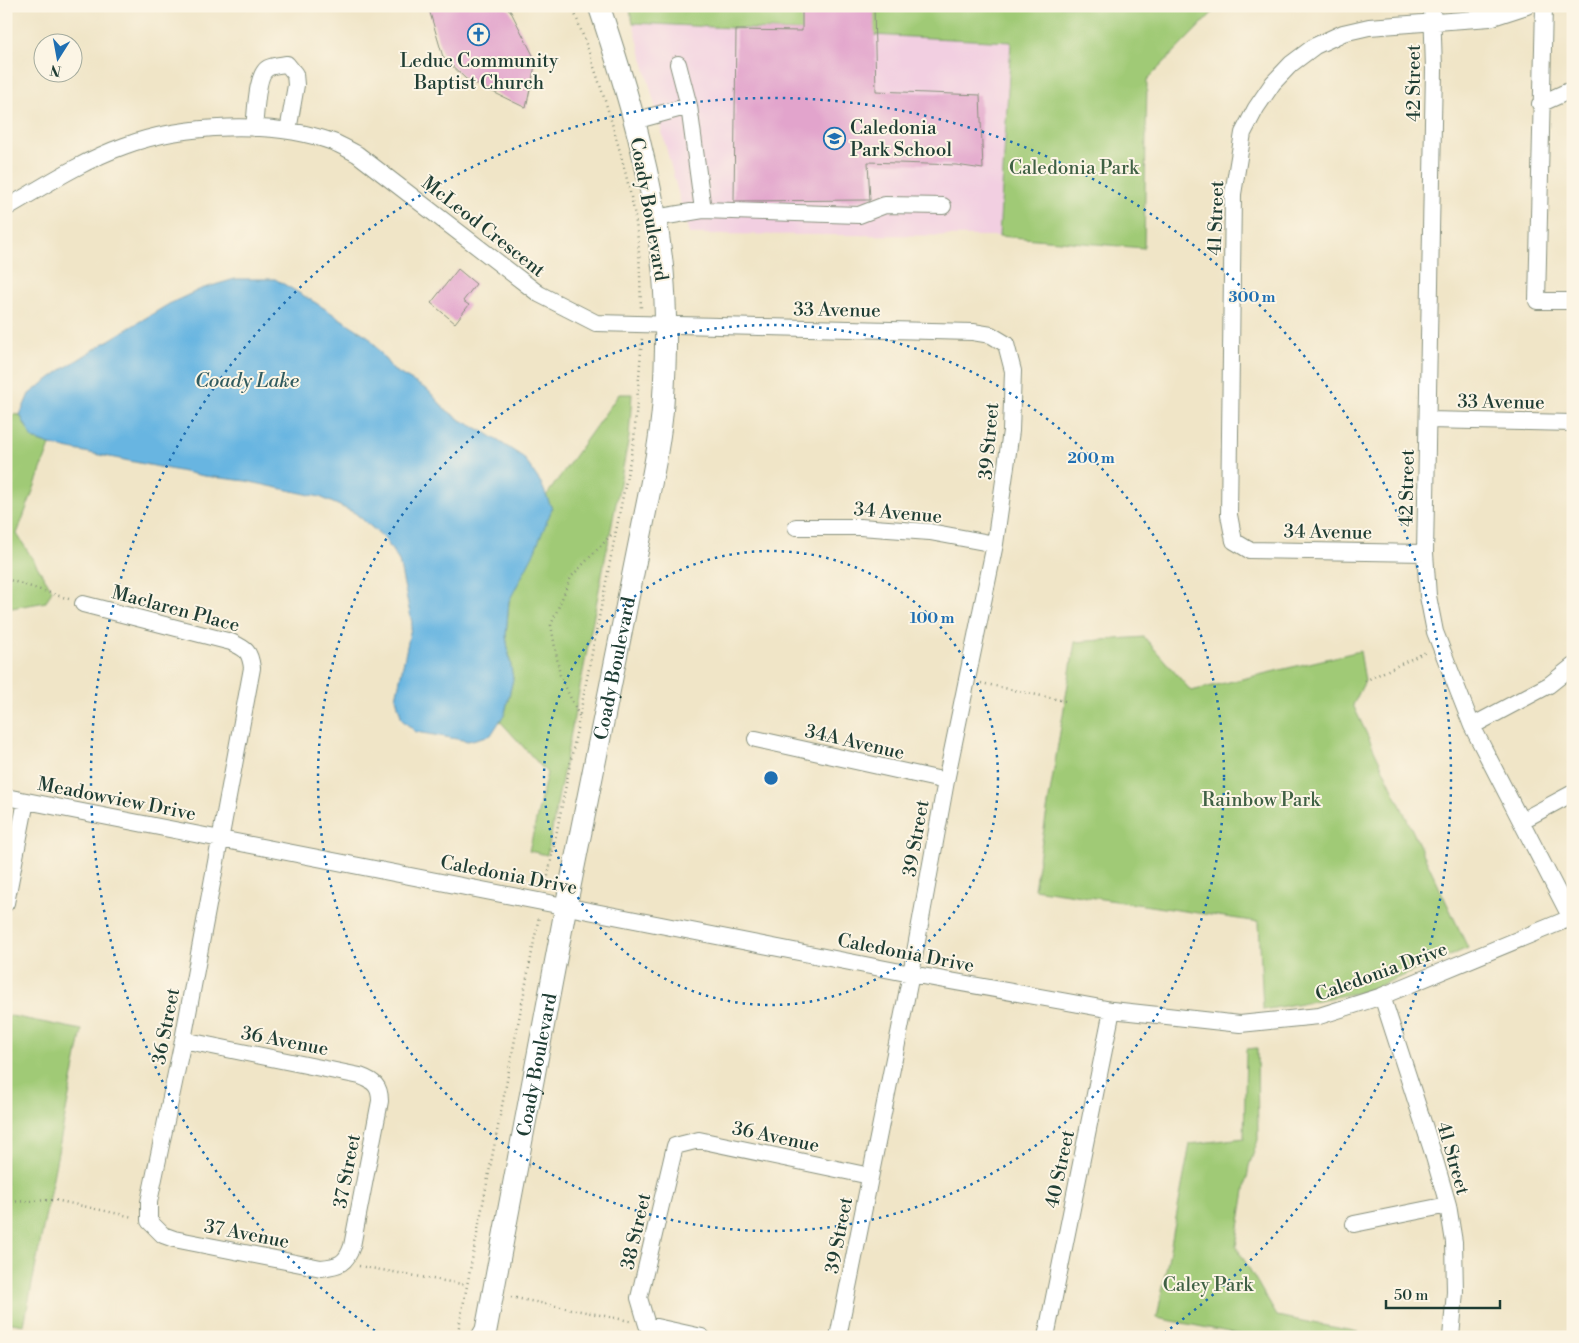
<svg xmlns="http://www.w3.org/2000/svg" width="1579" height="1343" font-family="'Libre Bodoni',serif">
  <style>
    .built { fill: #f2cfe1 }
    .green { fill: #a0ca76; stroke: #608455 }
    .water { fill: #67b5e1; stroke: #43798a }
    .building { fill: #e2a4cc }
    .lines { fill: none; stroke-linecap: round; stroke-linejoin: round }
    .minor-casing { stroke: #88917e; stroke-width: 18 }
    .major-casing { stroke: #88917e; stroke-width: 23 }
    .path { stroke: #88917e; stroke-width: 2.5; stroke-dasharray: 1 4; stroke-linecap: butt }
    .minor { stroke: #fff; stroke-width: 16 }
    .major { stroke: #fff; stroke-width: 21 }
    .ring { fill: none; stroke: #1f6fb2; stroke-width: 2.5; stroke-dasharray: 2.5 5 }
    .labels { text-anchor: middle; stroke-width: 4; stroke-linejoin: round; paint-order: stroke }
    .poi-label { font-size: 19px; fill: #1f3d34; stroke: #fcf5e5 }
    .street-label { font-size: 19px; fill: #1f3d34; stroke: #fcf5e5 }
    .park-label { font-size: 19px; fill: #3f6044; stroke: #fcf5e5 }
    .water-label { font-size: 20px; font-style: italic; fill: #315b5f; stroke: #fcf5e5 }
    .centre { fill: #1f6fb2; stroke: #fcf5e5; stroke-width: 2.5 }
    .ring-label { font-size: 15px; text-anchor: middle; font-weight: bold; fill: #1f6fb2; stroke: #fcf5e5; stroke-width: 4; stroke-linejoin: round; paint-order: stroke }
  </style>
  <rect width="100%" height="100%" fill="#fcf5e5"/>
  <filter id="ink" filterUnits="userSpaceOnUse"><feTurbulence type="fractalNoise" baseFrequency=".02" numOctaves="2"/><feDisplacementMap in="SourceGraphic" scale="10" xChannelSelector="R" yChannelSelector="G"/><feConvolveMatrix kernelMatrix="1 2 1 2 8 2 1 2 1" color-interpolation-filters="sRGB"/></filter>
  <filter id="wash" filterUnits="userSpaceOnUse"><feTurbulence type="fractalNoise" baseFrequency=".0096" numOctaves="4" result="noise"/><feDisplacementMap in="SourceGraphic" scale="20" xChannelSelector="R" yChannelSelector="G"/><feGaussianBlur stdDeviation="1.12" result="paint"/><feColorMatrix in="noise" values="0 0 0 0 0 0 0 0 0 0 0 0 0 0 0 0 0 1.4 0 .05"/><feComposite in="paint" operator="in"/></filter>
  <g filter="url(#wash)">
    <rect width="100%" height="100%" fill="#f0e5c7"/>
    <!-- built -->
    <path class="built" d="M 633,23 L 1011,42 L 999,236 L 689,234 Z"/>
    <!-- green -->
    <path class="green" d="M 629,6 L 1219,6 L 1147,80 L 1144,248 L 999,236 L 1011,42 L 633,23 Z
      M 619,394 L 632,394 L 629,437 L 547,855 L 529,851 L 547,773 L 500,721 L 505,713 L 513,679 L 506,636 L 509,601 L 552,509 L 546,496 Z
      M 6,414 L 20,415 L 33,439 L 50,445 L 17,534 L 52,590 L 46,602 L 6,609 Z
      M 1144,637 L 1191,691 L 1360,651 L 1365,681 L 1353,705 L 1468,948 L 1367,991 L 1263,1010 L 1259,922 L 1034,889 L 1075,642 Z
      M 6,1015 L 82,1030 L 24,1325 L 6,1322 Z
      M 1257,1048 L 1258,1140 L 1249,1166 L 1236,1246 L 1277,1316 L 1358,1332 L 1357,1337 L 1254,1337 L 1157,1318 L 1190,1144 L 1244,1138 L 1246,1049 Z"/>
    <!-- water -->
    <path class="water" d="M 235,279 L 275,279 L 316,303 L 369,337 L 393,370 L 428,390 L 445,409 L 459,419 L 486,433 L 523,457 L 541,483 L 552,509 L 533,555 L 509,601 L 506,636 L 513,679 L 505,713 L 491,735 L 468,741 L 434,735 L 416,732 L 402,720 L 396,698 L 412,623 L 399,561 L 384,538 L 355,513 L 320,497 L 246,481 L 204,476 L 50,445 L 33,439 L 20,415 L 29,394 L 60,371 L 114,337 L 169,304 L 201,289 Z"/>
    <g id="blocks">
      <!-- building -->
      <path class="building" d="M 428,6 L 503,6 L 510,10 L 536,61 L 526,108 L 466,79 L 443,57 Z
        M 802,6 L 874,6 L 876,91 L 980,95 L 983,169 L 956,165 L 868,162 L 870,200 L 869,200 L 734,201 L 736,30 L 802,31 Z
        M 458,269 L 476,284 L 463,301 L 469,305 L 455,323 L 431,303 Z"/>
    </g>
  </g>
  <g filter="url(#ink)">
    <use href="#blocks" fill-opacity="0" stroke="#88917e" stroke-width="1"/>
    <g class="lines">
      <defs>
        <path id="minor" d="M 1432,6 L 1434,69 L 1425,553 L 1428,596 L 1435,632 L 1472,726 L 1573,922
          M 1544,6 L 1537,301 L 1573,301
          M 678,64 L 689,106
          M 1540,104 L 1573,89
          M 634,121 L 689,106 L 703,210 L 655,218
          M 254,128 C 256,114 256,74 268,68 C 274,65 281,65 287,64 L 295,74 L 296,85 L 288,131
          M 6,208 C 44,186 82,161 124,146 C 183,124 273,120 333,142 C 341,145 349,150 357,154 L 539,294 L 596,323 L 973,332 L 991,335 L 1006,344 L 1013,371 L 1011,431 L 995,544 L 946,781 L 911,974 L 838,1337
          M 703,210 L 859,215 L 885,205 L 943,206
          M 1428,420 L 1573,423
          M 796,527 L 860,527 L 930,532 L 995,544
          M 1425,553 L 1249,550 L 1234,541 L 1229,515 L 1233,194 L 1243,133 L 1256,108 L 1273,83 L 1291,64 L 1315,46 L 1343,33 L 1369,27 L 1490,18 L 1527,6
          M 83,604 L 231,642 C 246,649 250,651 252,668 L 183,1040 L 149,1202 L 149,1221 L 163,1235 L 174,1239 L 321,1268 C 339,1266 346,1264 352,1246 L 380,1101 C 380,1086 374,1081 360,1076 L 183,1040
          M 1472,726 L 1549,685 L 1573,666
          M 756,739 L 946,781
          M 6,797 L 911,974 L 1112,1010 L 1240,1024 L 1319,1016 L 1382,996 L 1573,917
          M 1521,821 L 1573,793
          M 6,903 L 26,801
          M 1382,996 L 1432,1150 L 1448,1205 L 1454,1242 L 1455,1292 L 1451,1337
          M 1354,1224 L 1448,1205
          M 702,1337 L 647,1325 L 639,1298 L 675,1146 L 699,1140 L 870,1176
          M 1046,1337 L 1112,1010"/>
        <g id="major">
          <path id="s1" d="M 482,1337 L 486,1330 L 566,906 L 643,524 C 651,484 660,444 663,404 C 666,361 667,315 663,271 C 654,181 628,92 599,6"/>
        </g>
      </defs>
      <!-- minor casing -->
      <use href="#minor" class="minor-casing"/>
      <!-- major casing -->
      <use href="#major" class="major-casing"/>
      <!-- path -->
      <path class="path" d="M 572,6 C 597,72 620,142 634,211 C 640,244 640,277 641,310
        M 6,579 L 69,599
        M 1365,681 L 1428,651
        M 981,683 L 1065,701
        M 579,716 L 560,675 L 551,625 L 571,577 L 614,532
        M 546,886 L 634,440 L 642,338
        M 6,1202 L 55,1200 L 133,1217
        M 359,1266 L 467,1285
        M 511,1297 L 630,1321
        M 457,1337 L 539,916"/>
      <!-- minor -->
      <use href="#minor" class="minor"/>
      <!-- major -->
      <use href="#major" class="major"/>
    </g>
  </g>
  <!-- distance rings -->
  <g class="ring">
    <circle cx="771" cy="778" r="227"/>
    <circle cx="771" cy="778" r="453"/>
    <path d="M381 1335A680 680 0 1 1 1161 1335"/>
  </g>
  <!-- icons -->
  <defs>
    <symbol id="church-ring" viewBox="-11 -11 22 22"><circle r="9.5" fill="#fcf5e5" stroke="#1f6fb2" stroke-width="1.5"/><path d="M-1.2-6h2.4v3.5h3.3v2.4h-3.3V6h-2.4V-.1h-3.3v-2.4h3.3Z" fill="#1f6fb2"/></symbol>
    <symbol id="school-ring" viewBox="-11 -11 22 22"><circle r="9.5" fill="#fcf5e5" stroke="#1f6fb2" stroke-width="1.5"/><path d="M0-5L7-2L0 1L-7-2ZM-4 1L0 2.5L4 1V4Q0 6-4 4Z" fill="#1f6fb2"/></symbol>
  </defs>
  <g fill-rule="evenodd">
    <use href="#church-ring" x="466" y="22" width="25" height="25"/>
    <use href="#school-ring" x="822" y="126" width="25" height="25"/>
  </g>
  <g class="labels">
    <!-- poi labels -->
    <g class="poi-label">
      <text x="479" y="67">Leduc Community<tspan x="479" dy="22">Baptist Church</tspan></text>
      <text x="850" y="134" text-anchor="start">Caledonia<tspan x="850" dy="22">Park School</tspan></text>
    </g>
    <!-- street labels -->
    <g class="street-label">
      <text transform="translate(1413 83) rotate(-90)" y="7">42 Street</text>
      <text transform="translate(650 209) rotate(80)" y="7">Coady Boulevard</text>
      <text transform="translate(1215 218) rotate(-88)" y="7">41 Street</text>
      <text transform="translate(484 226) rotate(38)" y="7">McLeod Crescent</text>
      <text transform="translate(837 309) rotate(1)" y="7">33 Avenue</text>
      <text transform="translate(1501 401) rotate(1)" y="7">33 Avenue</text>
      <text transform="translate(988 441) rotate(-85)" y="7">39 Street</text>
      <text transform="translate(1406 488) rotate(-89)" y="7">42 Street</text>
      <text transform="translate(898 512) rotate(5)" y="7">34 Avenue</text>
      <text transform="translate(1328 531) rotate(1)" y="7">34 Avenue</text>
      <text transform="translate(176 608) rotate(15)" y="7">Maclaren Place</text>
      <text dy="7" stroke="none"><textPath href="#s1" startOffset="682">Coady Boulevard</textPath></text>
      <text transform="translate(855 741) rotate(13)" y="7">34A Avenue</text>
      <text transform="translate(117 798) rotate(11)" y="7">Meadowview Drive</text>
      <text transform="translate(915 838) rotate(-80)" y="7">39 Street</text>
      <text transform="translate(509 874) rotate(11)" y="7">Caledonia Drive</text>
      <text transform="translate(906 952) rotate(11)" y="7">Caledonia Drive</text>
      <text transform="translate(1381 971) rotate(-20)" y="7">Caledonia Drive</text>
      <text transform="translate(165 1026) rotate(-79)" y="7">36 Street</text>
      <text transform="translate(285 1040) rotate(11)" y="7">36 Avenue</text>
      <text dy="7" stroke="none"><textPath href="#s1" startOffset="278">Coady Boulevard</textPath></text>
      <text transform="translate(776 1136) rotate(12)" y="7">36 Avenue</text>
      <text transform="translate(1454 1158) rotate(74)" y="7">41 Street</text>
      <text transform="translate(1059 1169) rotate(-78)" y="7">40 Street</text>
      <text transform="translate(346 1171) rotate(-79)" y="7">37 Street</text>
      <text transform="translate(635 1231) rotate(-77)" y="7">38 Street</text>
      <text transform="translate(247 1233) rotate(11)" y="7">37 Avenue</text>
      <text transform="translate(838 1235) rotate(-79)" y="7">39 Street</text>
    </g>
    <!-- park labels -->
    <g class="park-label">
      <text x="1074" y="174">Caledonia Park</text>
      <text x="1261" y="806">Rainbow Park</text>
      <text x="1208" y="1291">Caley Park</text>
    </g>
    <!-- water labels -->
    <g class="water-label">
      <text x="247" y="387">Coady Lake</text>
    </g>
  </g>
  <circle cx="771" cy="778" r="8" class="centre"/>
  <g class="ring-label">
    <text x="1252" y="302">300 m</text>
    <text x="1091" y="463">200 m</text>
    <text x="932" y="623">100 m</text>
  </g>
  <!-- margin -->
  <rect width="1579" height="1343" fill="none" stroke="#fcf5e5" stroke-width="25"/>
  <!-- north arrow -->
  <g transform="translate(58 58) rotate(191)"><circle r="24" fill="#fcf5e5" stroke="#a4ab9e"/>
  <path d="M0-4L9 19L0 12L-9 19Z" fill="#1f6fb2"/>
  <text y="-8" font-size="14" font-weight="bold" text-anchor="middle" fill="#1f3d34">N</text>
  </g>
  <!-- scale -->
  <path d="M1386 1300v8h114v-8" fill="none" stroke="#1f3d34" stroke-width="2.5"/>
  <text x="1394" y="1300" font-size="15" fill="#1f3d34" stroke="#fcf5e5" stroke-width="4" paint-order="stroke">50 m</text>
</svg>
